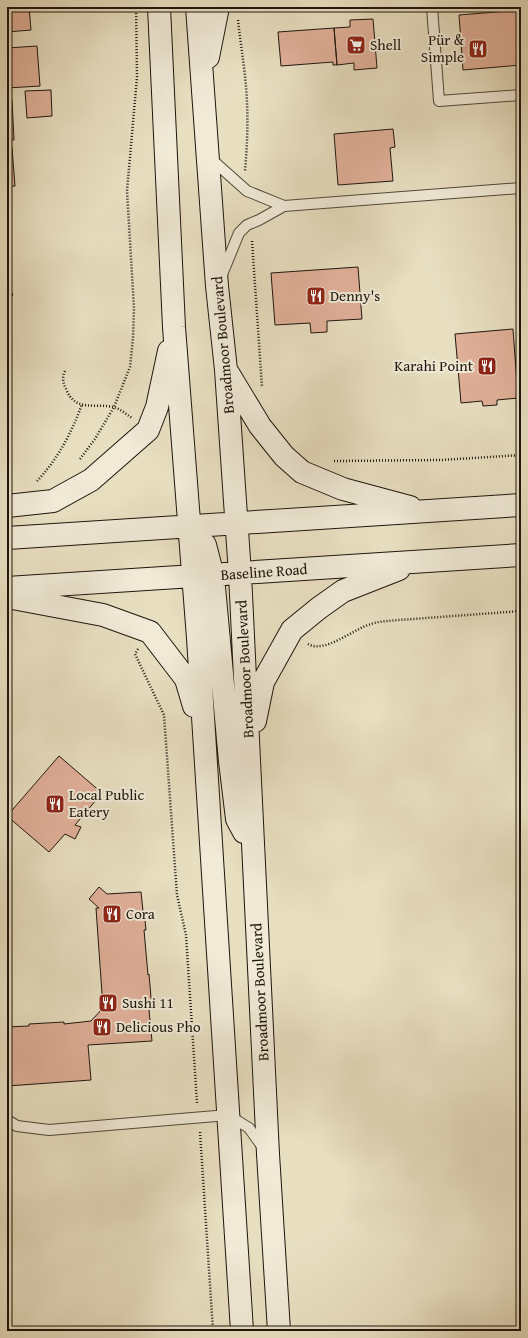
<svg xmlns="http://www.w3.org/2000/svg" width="528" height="1338" font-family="'Gentium Book Plus',serif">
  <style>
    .building { fill: #e0b099; stroke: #1e150c }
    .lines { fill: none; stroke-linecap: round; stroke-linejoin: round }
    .lane-casing { stroke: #504839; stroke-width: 12 }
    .secondary-casing { stroke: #1e150c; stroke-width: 24 }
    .path { stroke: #1e150c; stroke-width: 2.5; stroke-dasharray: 1 2; stroke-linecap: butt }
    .lane { stroke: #f0ead7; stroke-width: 10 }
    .secondary { stroke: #f0ead7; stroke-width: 22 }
    .labels { text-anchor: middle; stroke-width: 4; stroke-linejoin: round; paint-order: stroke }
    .poi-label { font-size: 15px; fill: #1e150c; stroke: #f0ead7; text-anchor: start }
    .street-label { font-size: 15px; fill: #1e150c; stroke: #f0ead7 }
  </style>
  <rect width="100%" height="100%" fill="#e8dfc1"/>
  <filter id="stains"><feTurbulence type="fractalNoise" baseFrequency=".005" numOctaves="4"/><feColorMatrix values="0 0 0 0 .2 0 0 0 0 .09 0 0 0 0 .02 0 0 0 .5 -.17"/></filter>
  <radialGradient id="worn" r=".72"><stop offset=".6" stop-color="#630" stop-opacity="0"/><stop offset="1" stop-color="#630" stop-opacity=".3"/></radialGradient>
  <!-- building -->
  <path class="building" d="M 7,7 L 29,7 L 31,30 L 7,32 Z
    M 521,10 L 521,65 L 463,70 L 459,15 Z
    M 373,19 L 377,68 L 354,70 L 354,63 L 337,65 L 334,28 L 350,27 L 350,20 Z
    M 334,28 L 337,65 L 333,65 L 333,62 L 281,66 L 278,32 Z
    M 37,46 L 40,86 L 7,88 L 7,47 L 7,48 Z
    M 51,90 L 52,116 L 27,118 L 25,91 Z
    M 7,100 L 12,100 L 14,140 L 7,140 Z
    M 393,129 L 395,147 L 390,148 L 393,181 L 338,185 L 334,134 Z
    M 7,147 L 12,147 L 15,186 L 7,187 Z
    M 358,267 L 362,319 L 327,321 L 327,332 L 311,333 L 310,323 L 275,325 L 271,273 Z
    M 7,291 L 13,294 L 7,307 Z
    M 513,329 L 518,398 L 497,400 L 497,405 L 483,406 L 482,401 L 461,403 L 455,334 Z
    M 59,756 L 102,793 L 75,825 L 81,827 L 75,839 L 65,834 L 49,852 L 7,816 Z
    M 99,887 L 107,894 L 141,892 L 143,911 L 144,911 L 146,930 L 144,930 L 148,975 L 149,974 L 152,1009 L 149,1010 L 152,1041 L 88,1045 L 91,1080 L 7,1086 L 7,1027 L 29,1026 L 29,1024 L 64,1022 L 64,1024 L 91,1021 L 103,1008 L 96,908 L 99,908 L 89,899 Z"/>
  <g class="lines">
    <defs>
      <path id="lane" d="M 432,7 L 439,101 L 521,95
        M 210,158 L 247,191 L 284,206
        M 221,277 L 239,233 L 247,225 L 259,220 L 284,206 L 521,188
        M 7,1120 L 17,1126 L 49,1130 L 228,1115 L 249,1128 L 264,1149"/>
      <path id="secondary" d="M 159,7 L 174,327 L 198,638 L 242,1331
        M 197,7 L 217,286 L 226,370 L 240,574 L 268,1154 L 279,1331
        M 208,57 L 218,7
        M 228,373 L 260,426 L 284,456 L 302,472 L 343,489 L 410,507
        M 7,506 L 53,501 L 91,480 L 148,430 L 157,407 L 169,351
        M 192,528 L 205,545 L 213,576 L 230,761 L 237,819 L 244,832
        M 7,538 L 521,505
        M 7,588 L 521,555
        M 7,597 L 103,615 L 150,632 L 186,679 L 194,706
        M 255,721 L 263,682 L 292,630 L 319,608 L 343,591 L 399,569"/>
    </defs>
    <!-- lane casing -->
    <use href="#lane" class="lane-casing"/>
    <!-- secondary casing -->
    <use href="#secondary" class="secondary-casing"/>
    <!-- path -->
    <path class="path" d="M 238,20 C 241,48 246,75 247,103 C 248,126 247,148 245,171
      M 252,241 L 262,387
      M 65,371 C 62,377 63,383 66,389 C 75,412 94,403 113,407 C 119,408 126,414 132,418
      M 80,459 L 95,439 L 114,407 L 130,367 L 133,338 L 134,308 L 127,191 L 137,77 L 136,7
      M 334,461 L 441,460 L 521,455
      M 37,481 C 58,459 72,432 82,404
      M 308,644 C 325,654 353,629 371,624 C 376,622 381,622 386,621 L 521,611
      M 138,649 L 135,654 L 164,715 L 177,895 L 186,935 L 197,1103
      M 200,1132 L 213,1331"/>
    <!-- lane -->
    <use href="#lane" class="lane"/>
    <!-- secondary -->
    <use href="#secondary" class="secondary"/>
  </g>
  <!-- icons -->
  <defs>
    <symbol id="supermarket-square" viewBox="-11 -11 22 22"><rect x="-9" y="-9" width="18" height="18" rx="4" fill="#8f2418" stroke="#f0ead7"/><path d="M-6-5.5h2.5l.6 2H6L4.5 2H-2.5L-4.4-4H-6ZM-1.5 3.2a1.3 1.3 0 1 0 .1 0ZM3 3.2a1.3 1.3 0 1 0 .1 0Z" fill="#fff"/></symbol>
    <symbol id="restaurant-square" viewBox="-11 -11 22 22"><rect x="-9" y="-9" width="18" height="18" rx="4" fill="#8f2418" stroke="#f0ead7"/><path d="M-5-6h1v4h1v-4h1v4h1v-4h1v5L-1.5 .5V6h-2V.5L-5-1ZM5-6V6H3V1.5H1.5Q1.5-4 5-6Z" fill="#fff"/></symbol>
  </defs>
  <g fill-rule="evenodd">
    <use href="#supermarket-square" x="345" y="34" width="22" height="22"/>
    <use href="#restaurant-square" x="467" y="38" width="22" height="22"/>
    <use href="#restaurant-square" x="305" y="285" width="22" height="22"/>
    <use href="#restaurant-square" x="476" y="355" width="22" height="22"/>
    <use href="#restaurant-square" x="44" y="793" width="22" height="22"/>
    <use href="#restaurant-square" x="101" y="903" width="22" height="22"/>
    <use href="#restaurant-square" x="97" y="992" width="22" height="22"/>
    <use href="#restaurant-square" x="91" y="1016" width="22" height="22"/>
  </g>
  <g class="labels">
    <!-- poi labels -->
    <g class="poi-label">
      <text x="464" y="45" text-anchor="end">Pür &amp;<tspan x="464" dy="17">Simple</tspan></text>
      <text x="370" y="50">Shell</text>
      <text x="330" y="301">Denny's</text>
      <text x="473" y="371" text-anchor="end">Karahi Point</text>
      <text x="69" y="800">Local Public<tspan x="69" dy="17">Eatery</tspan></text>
      <text x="126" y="919">Cora</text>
      <text x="122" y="1008">Sushi 11</text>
      <text x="116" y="1032">Delicious Pho</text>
    </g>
    <!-- street labels -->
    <g class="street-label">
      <text transform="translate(223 345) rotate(-95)" y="5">Broadmoor Boulevard</text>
      <text transform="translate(264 572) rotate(-4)" y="5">Baseline Road</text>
      <text transform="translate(245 669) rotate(-93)" y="5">Broadmoor Boulevard</text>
      <text transform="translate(260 992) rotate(-93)" y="5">Broadmoor Boulevard</text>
    </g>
  </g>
  <!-- margin -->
  <rect width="528" height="1338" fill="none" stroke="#e8dfc1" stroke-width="24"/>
  <rect x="8" y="8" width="512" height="1322" fill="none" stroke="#1e150c" stroke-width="2"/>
  <rect x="12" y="12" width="504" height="1314" fill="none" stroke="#1e150c"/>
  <rect width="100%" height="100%" filter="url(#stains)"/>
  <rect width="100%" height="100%" fill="url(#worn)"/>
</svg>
